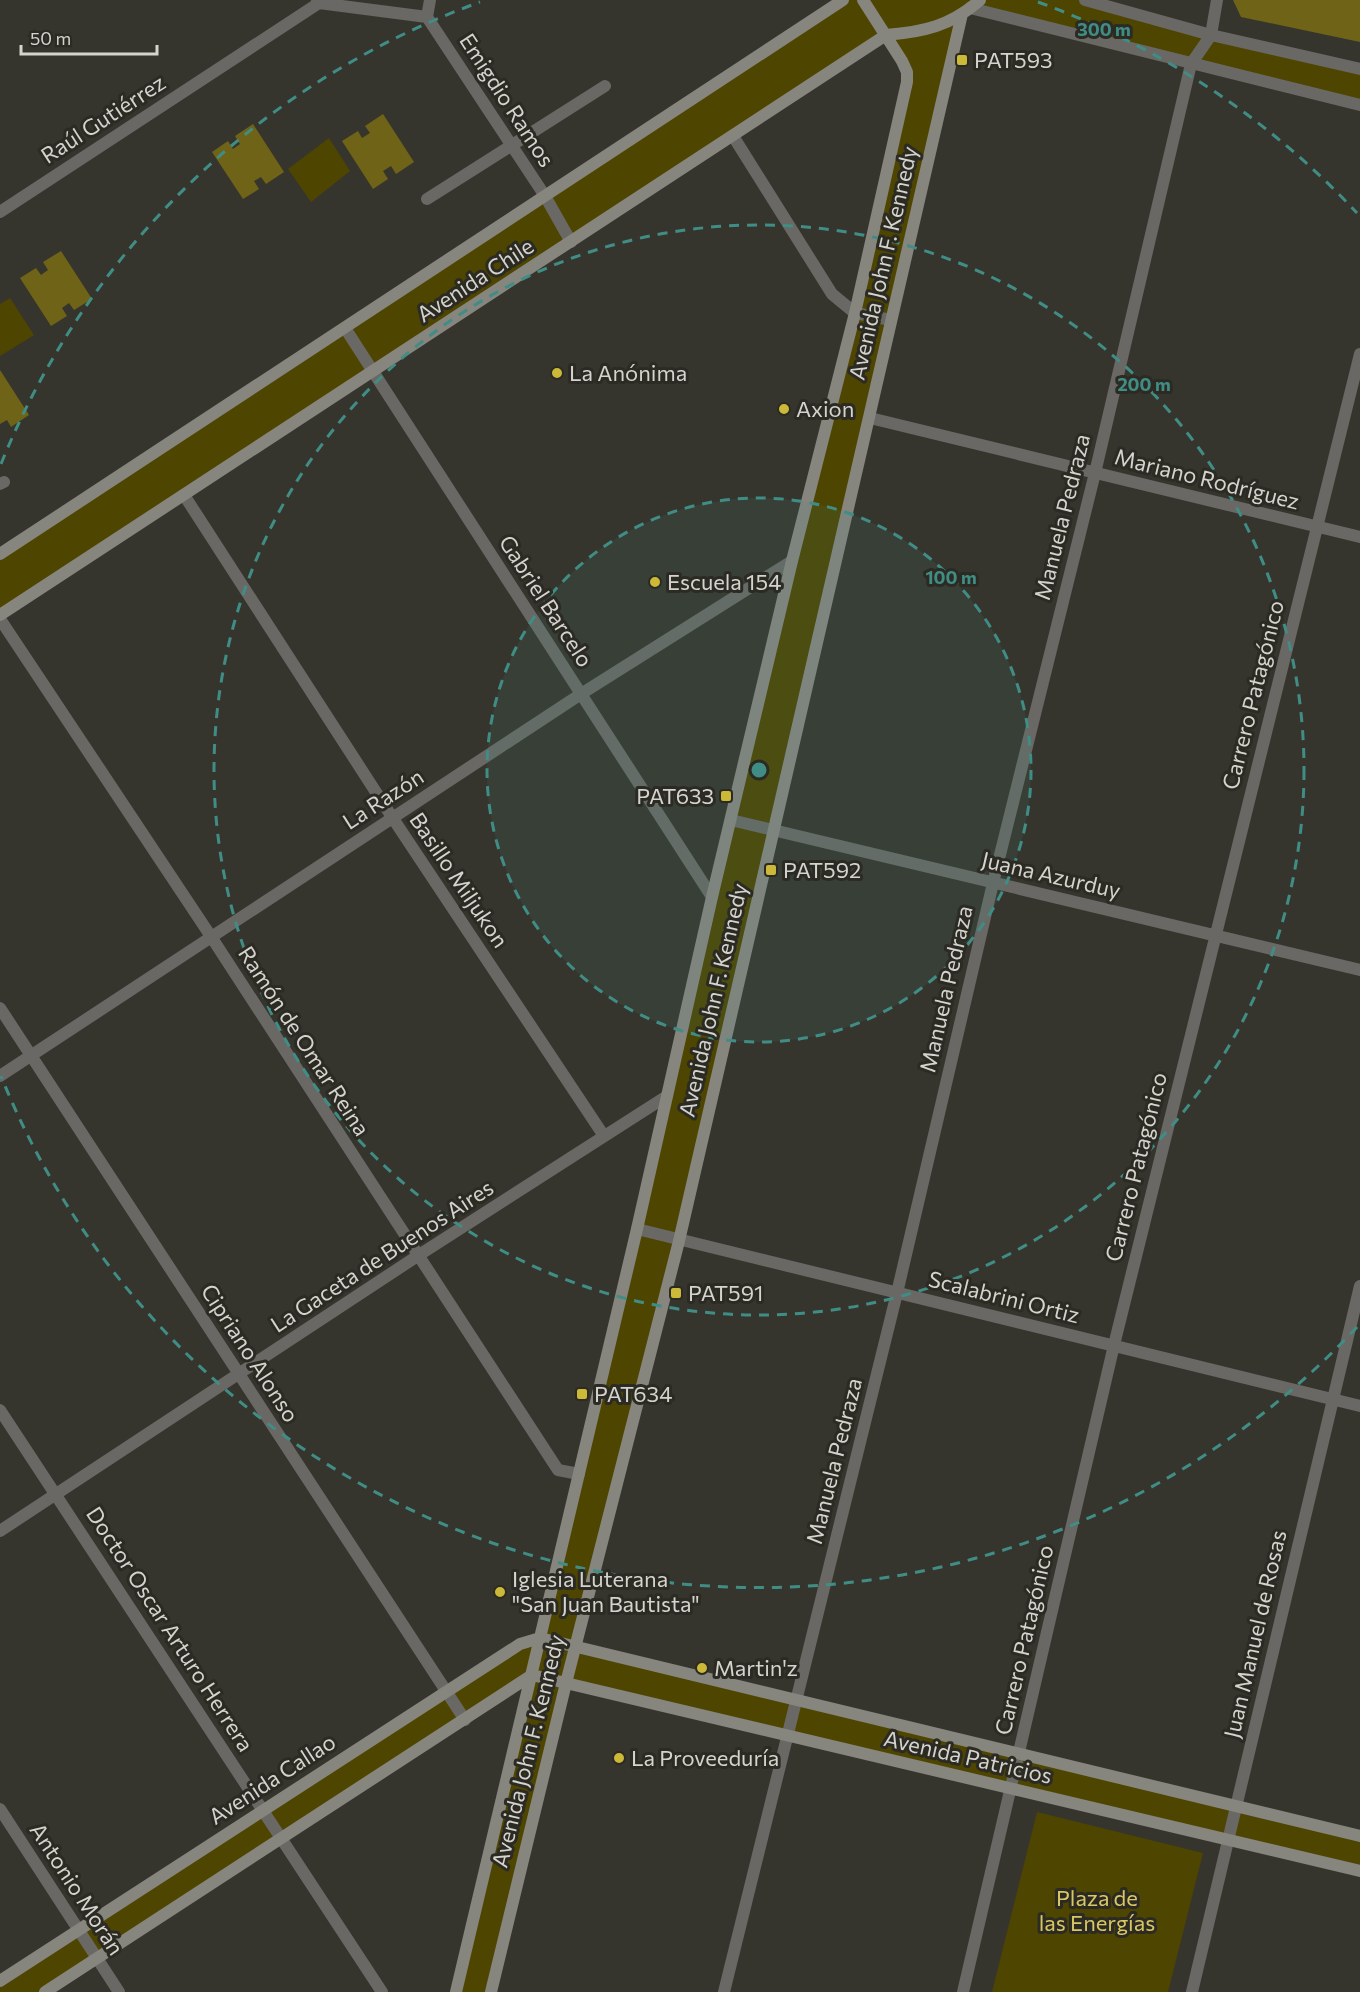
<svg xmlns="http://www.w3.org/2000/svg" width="1360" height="1992" font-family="Commissioner,sans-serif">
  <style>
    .green { fill: #4e4501 }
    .building { fill: #6f6318 }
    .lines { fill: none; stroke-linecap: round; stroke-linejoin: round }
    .minor { stroke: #696864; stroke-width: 12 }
    .tertiary { stroke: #696864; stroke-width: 12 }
    .secondary { stroke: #86857e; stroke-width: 12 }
    .ring { fill: none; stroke: #408d86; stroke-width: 3; stroke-dasharray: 10 8 }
    .poi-dot { fill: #cdb938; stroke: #2c2b23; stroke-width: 2 }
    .labels { text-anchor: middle; stroke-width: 6; stroke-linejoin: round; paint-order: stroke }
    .poi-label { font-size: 22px; fill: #d4d3ce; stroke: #2c2b23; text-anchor: start }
    .street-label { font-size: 22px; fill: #d4d3ce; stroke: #2c2b23 }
    .park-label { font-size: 22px; fill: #d8c763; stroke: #2c2b23 }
    .centre { fill: #408d86; stroke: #2c2b23; stroke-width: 3 }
    .ring-label { font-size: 18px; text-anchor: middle; font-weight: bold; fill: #408d86; stroke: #2c2b23; stroke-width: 6; stroke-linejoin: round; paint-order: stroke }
  </style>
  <rect width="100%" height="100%" fill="#36352d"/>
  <!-- green -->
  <path class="green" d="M 843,0 L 1085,0 L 1360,69 L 1360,105 L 971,8 L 962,14 L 774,830 L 575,1646 L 1360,1836 L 1360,1871 L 566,1683 L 491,1992 L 456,1992 L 532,1676 L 45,1992 L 0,1992 L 0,1981 L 540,1638 L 907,82 L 886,35 L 0,615 L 0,554 Z
    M 329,138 L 350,171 L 311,202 L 288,169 Z
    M 10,298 L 34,335 L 0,356 L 0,304 Z
    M 1037,1812 L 1203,1853 L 1168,1992 L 992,1992 Z"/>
  <!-- building -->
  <path class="building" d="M 1233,0 L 1360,0 L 1360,42 L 1241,17 Z
    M 383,114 L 414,162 L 396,174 L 391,166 L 383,171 L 388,179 L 373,189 L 342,141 L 358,131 L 362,138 L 370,133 L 365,126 Z
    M 253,124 L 284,172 L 266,184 L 261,177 L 254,181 L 259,189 L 243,199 L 212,152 L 228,141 L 233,149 L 240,144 L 235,136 Z
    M 61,251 L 92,299 L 74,310 L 69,303 L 62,308 L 67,316 L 51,326 L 20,278 L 36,268 L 41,275 L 48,270 L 43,262 Z
    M 0,370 L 29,415 L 11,427 L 7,420 L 0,424 Z"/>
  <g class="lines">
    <!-- minor -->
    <path class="minor" d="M 317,0 L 319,3 L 427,17 L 545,196 L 571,242
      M 427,17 L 430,0
      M 733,136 L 832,294 L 855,313 L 891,320
      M 427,199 L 605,86
      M 0,212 L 319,3
      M 345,328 L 712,897
      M 870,418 L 1360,537
      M 0,484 L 4,482
      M 184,495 L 392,817 L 604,1136
      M 0,619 L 212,938 L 558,1470 L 579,1474
      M 731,820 L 1360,970
      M 0,1008 L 465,1720
      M 0,1076 L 581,694 L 792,561
      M 637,1229 L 1360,1406
      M 0,1410 L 382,1992
      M 0,1531 L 419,1255 L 667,1096
      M 0,1809 L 119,1992
      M 724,1992 L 897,1293 L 993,883 L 1095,473 L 1191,64 L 1211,35 L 1217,0
      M 963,1992 L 1114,1345 L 1360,354
      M 1192,1992 L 1360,1286"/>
    <!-- tertiary -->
    <path class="tertiary" d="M 1085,0 L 1211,35 L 1360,69
      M 970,8 L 1360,105"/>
    <!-- secondary -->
    <path class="secondary" d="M 0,554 L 843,0
      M 0,615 L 886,35 C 923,32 951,26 980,0
      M 0,1981 L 520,1644 L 540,1638 L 1360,1836
      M 45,1992 L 532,1675 L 1360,1871
      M 456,1992 L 637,1229 L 712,897 L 792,561 L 855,313 L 907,82 L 907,72 L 902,61 L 863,0
      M 491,1992 L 566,1683 L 679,1241 L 962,14"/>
  </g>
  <!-- distance rings -->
  <circle cx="759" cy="770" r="272" fill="#408d86" fill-opacity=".12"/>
  <g class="ring">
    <circle cx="759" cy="770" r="272"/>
    <circle cx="759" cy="770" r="545"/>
    <path d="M1357 1327A817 817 0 0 1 1 1076M1 464A817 817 0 0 1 480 2M1038 2A817 817 0 0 1 1357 213"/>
  </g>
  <!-- markers -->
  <g class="poi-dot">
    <rect x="956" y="54" width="12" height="12" rx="3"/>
    <circle cx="557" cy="373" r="6"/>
    <circle cx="784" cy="409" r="6"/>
    <circle cx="655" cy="582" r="6"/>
    <rect x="720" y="790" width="12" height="12" rx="3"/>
    <rect x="765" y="864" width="12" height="12" rx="3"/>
    <rect x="670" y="1287" width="12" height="12" rx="3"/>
    <rect x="576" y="1388" width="12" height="12" rx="3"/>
    <circle cx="500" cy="1592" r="6"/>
    <circle cx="702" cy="1668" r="6"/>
    <circle cx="619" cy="1758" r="6"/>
  </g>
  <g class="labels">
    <!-- poi labels -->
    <g class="poi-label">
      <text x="974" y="68">PAT593</text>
      <text x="569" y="381">La Anónima</text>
      <text x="796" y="417">Axion</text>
      <text x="667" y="590">Escuela 154</text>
      <text x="714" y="804" text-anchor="end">PAT633</text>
      <text x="783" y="878">PAT592</text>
      <text x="688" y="1301">PAT591</text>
      <text x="594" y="1402">PAT634</text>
      <text x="512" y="1587">Iglesia Luterana<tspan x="512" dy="25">"San Juan Bautista"</tspan></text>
      <text x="714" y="1676">Martin'z</text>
      <text x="631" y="1766">La Proveeduría</text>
    </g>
    <!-- street labels -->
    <g class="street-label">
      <text transform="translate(507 100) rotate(57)" y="8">Emigdio Ramos</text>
      <text transform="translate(103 119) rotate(-33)" y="8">Raúl Gutiérrez</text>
      <text transform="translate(883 263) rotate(-77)" y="8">Avenida John F. Kennedy</text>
      <text transform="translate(475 280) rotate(-33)" y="8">Avenida Chile</text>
      <text transform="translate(1207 479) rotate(14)" y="8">Mariano Rodríguez</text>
      <text transform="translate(1062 517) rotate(-76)" y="8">Manuela Pedraza</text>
      <text transform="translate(546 601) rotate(57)" y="8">Gabriel Barcelo</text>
      <text transform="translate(1253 695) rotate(-76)" y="8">Carrero Patagónico</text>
      <text transform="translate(383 799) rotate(-33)" y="8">La Razón</text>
      <text transform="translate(1051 875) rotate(13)" y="8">Juana Azurduy</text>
      <text transform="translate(459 880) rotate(56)" y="8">Basillo Miljukon</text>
      <text transform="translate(946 989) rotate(-77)" y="8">Manuela Pedraza</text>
      <text transform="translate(713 1000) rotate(-77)" y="8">Avenida John F. Kennedy</text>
      <text transform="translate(304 1041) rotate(57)" y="8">Ramón de Omar Reina</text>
      <text transform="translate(1136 1167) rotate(-76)" y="8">Carrero Patagónico</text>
      <text transform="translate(382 1256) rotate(-33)" y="8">La Gaceta de Buenos Aires</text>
      <text transform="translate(1004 1297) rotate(14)" y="8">Scalabrini Ortiz</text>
      <text transform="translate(250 1353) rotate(57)" y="8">Cipriano Alonso</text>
      <text transform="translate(834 1461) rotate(-76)" y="8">Manuela Pedraza</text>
      <text transform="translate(170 1629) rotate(57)" y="8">Doctor Oscar Arturo Herrera</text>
      <text transform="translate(1255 1634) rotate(-77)" y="8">Juan Manuel de Rosas</text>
      <text transform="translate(1024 1640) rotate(-77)" y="8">Carrero Patagónico</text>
      <text transform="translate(528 1751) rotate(-76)" y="8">Avenida John F. Kennedy</text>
      <text transform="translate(968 1757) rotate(13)" y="8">Avenida Patricios</text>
      <text transform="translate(272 1779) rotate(-33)" y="8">Avenida Callao</text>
      <text transform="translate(77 1889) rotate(57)" y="8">Antonio Morán</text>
    </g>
    <!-- park labels -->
    <g class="park-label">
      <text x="1097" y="1906">Plaza de<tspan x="1097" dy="25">las Energías</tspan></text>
    </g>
  </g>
  <circle cx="759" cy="770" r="9" class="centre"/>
  <g class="ring-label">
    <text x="1104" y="36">300 m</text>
    <text x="1144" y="391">200 m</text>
    <text x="951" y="584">100 m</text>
  </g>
  <!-- scale -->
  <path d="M21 45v9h136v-9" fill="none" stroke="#d4d3ce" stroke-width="3"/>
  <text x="30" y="45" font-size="18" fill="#d4d3ce" stroke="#2c2b23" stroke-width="4.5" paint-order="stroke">50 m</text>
</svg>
